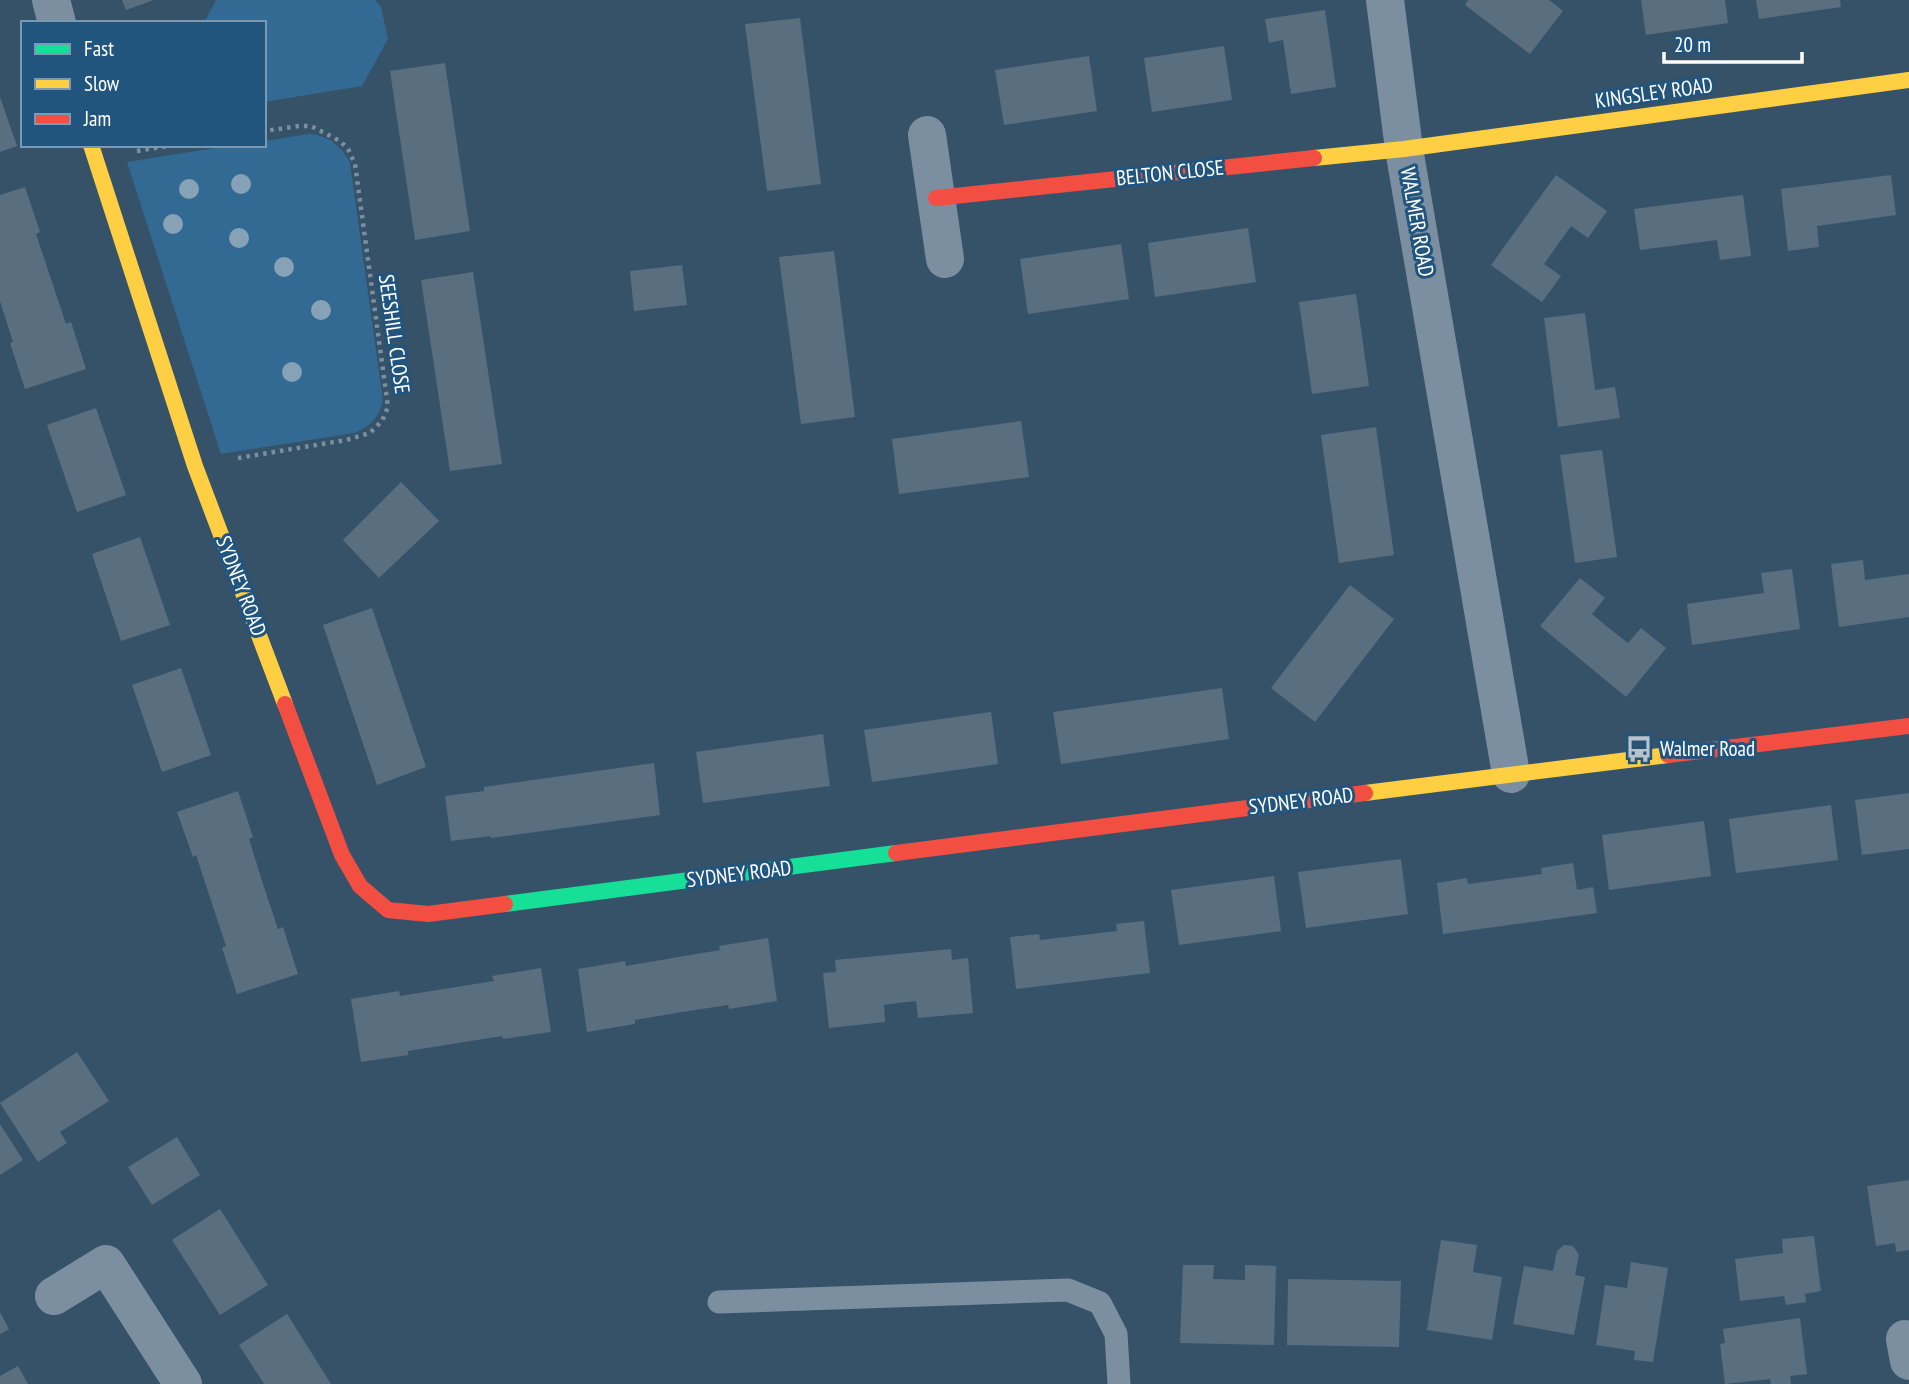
<svg xmlns="http://www.w3.org/2000/svg" width="1909" height="1384" font-family="'PT Sans Narrow',sans-serif">
  <style>
    .green { fill: #326a93 }
    .building { fill: #596f80 }
    .lines { fill: none; stroke-linecap: round; stroke-linejoin: round }
    .path { stroke: #7b8fa0; stroke-width: 4.5; stroke-dasharray: 3.5 5; stroke-linecap: butt }
    .lane { stroke: #7b8fa0; stroke-width: 23 }
    .street { stroke: #7b8fa0; stroke-width: 38 }
    .fast { stroke: #16e098; stroke-width: 16 }
    .slow { stroke: #ffcf43; stroke-width: 16 }
    .jam { stroke: #f24e42; stroke-width: 16 }
    .tree { fill: #87a2b6 }
    .labels { text-anchor: middle; stroke-width: 6; stroke-linejoin: round; paint-order: stroke }
    .street-label { font-size: 21px; fill: #fff; stroke: #21557e }
    .poi-label { font-size: 21px; fill: #fff; stroke: #21557e; text-anchor: start }
  </style>
  <rect width="100%" height="100%" fill="#365269"/>
  <!-- green -->
  <path class="green" d="M 216,0 L 375,0 L 381,7 L 388,39 L 362,86 L 264,102 L 264,23 L 204,23 Z
    M 310,134 C 329,136 342,146 350,163 L 383,401 C 378,419 371,426 354,433 L 221,454 L 127,162 L 234,145 L 264,145 L 264,141 Z"/>
  <!-- building -->
  <path class="building" d="M 122,0 L 154,0 L 126,10 Z
    M 1468,0 L 1549,0 L 1563,11 L 1530,54 L 1465,5 Z
    M 1641,0 L 1725,0 L 1728,23 L 1646,35 Z
    M 1756,0 L 1840,0 L 1841,7 L 1759,19 Z
    M 1325,10 L 1336,87 L 1291,94 L 1283,40 L 1269,43 L 1265,19 Z
    M 800,18 L 821,184 L 767,191 L 745,24 Z
    M 1224,46 L 1232,100 L 1152,112 L 1144,58 Z
    M 1089,56 L 1097,111 L 1004,125 L 995,70 Z
    M 445,63 L 470,231 L 415,240 L 390,71 Z
    M 0,97 L 17,146 L 0,152 Z
    M 1556,175 L 1607,211 L 1588,238 L 1571,226 L 1544,264 L 1561,276 L 1542,302 L 1491,265 Z
    M 1891,175 L 1896,215 L 1817,226 L 1819,247 L 1788,251 L 1781,189 Z
    M 25,187 L 40,232 L 36,234 L 66,324 L 71,322 L 86,369 L 25,389 L 10,343 L 13,342 L 0,301 L 0,195 Z
    M 1743,195 L 1751,256 L 1720,260 L 1717,240 L 1640,250 L 1634,209 Z
    M 1248,228 L 1256,282 L 1155,297 L 1148,243 Z
    M 1121,244 L 1129,299 L 1028,314 L 1020,259 Z
    M 834,251 L 855,417 L 801,424 L 779,257 Z
    M 682,265 L 687,305 L 634,311 L 630,271 Z
    M 473,272 L 502,464 L 450,471 L 421,280 Z
    M 1356,294 L 1369,386 L 1312,394 L 1299,302 Z
    M 1585,313 L 1595,390 L 1615,387 L 1620,418 L 1558,427 L 1544,318 Z
    M 96,408 L 126,495 L 77,512 L 47,425 Z
    M 1021,421 L 1029,477 L 899,494 L 892,439 Z
    M 1376,427 L 1394,555 L 1339,563 L 1321,435 Z
    M 1602,450 L 1617,557 L 1575,563 L 1560,455 Z
    M 401,482 L 439,521 L 379,578 L 343,540 Z
    M 140,537 L 170,625 L 121,641 L 92,554 Z
    M 1863,560 L 1865,580 L 1909,574 L 1909,617 L 1839,627 L 1831,564 Z
    M 1792,569 L 1800,629 L 1692,645 L 1687,604 L 1764,593 L 1761,573 Z
    M 1580,578 L 1605,598 L 1592,614 L 1610,629 L 1628,643 L 1641,628 L 1666,648 L 1626,697 L 1540,626 Z
    M 1350,585 L 1394,619 L 1315,722 L 1271,688 Z
    M 372,608 L 426,767 L 377,785 L 323,625 Z
    M 181,668 L 211,755 L 162,772 L 132,685 Z
    M 1222,688 L 1229,739 L 1061,764 L 1053,712 Z
    M 991,712 L 998,764 L 872,782 L 864,730 Z
    M 823,734 L 830,786 L 703,803 L 696,752 Z
    M 654,763 L 660,815 L 491,838 L 491,836 L 451,841 L 445,796 L 484,791 L 484,787 Z
    M 238,791 L 253,837 L 249,839 L 263,884 L 278,929 L 283,927 L 298,974 L 237,994 L 222,948 L 226,946 L 196,855 L 193,857 L 177,812 Z
    M 1909,793 L 1909,849 L 1862,855 L 1855,800 Z
    M 1831,805 L 1838,860 L 1736,873 L 1729,819 Z
    M 1704,821 L 1711,876 L 1609,890 L 1602,835 Z
    M 1401,859 L 1408,914 L 1306,928 L 1298,872 Z
    M 1573,863 L 1577,890 L 1593,887 L 1597,913 L 1443,934 L 1437,883 L 1467,878 L 1468,884 L 1542,874 L 1541,868 Z
    M 1274,876 L 1281,931 L 1179,945 L 1171,890 Z
    M 1144,921 L 1150,973 L 1016,989 L 1010,937 L 1039,934 L 1040,940 L 1117,931 L 1116,924 Z
    M 768,938 L 777,1001 L 729,1009 L 728,1005 L 682,1012 L 635,1020 L 635,1024 L 587,1032 L 578,969 L 625,961 L 626,966 L 720,950 L 719,946 Z
    M 951,949 L 952,960 L 968,958 L 973,1013 L 918,1018 L 916,1001 L 898,1003 L 884,1005 L 885,1022 L 829,1028 L 823,973 L 836,972 L 835,960 Z
    M 541,968 L 551,1032 L 503,1039 L 502,1036 L 408,1051 L 408,1055 L 361,1062 L 351,999 L 399,991 L 400,996 L 494,981 L 492,976 Z
    M 77,1052 L 109,1101 L 60,1132 L 67,1143 L 38,1162 L 0,1103 Z
    M 0,1124 L 23,1160 L 0,1175 Z
    M 177,1137 L 200,1175 L 152,1205 L 128,1167 Z
    M 1909,1180 L 1909,1250 L 1896,1252 L 1895,1243 L 1876,1246 L 1867,1186 Z
    M 220,1209 L 268,1285 L 220,1315 L 172,1240 Z
    M 1814,1236 L 1821,1291 L 1805,1294 L 1806,1302 L 1786,1305 L 1784,1296 L 1740,1301 L 1735,1259 L 1783,1253 L 1782,1239 Z
    M 1441,1240 L 1477,1245 L 1473,1272 L 1502,1277 L 1492,1340 L 1427,1330 Z
    M 1564,1245 L 1573,1246 L 1579,1255 L 1575,1275 L 1585,1277 L 1574,1335 L 1513,1324 L 1524,1266 L 1553,1271 L 1557,1251 Z
    M 1631,1262 L 1668,1268 L 1653,1362 L 1634,1360 L 1635,1351 L 1596,1345 L 1605,1285 L 1627,1288 Z
    M 1183,1265 L 1214,1265 L 1213,1279 L 1245,1280 L 1245,1265 L 1276,1266 L 1274,1345 L 1180,1343 Z
    M 1288,1279 L 1401,1281 L 1399,1347 L 1287,1345 Z
    M 0,1312 L 9,1329 L 0,1334 Z
    M 287,1314 L 311,1352 L 331,1384 L 264,1384 L 239,1345 Z
    M 1800,1318 L 1807,1374 L 1790,1376 L 1791,1384 L 1771,1384 L 1770,1379 L 1725,1384 L 1720,1344 L 1725,1343 L 1723,1329 Z
    M 18,1366 L 28,1384 L 0,1384 L 0,1376 Z"/>
  <g class="lines">
    <!-- path -->
    <path class="path" d="M 137,151 L 174,145
      M 238,458 L 346,440 L 370,433 L 382,421 L 388,407 L 355,164 L 348,149 L 340,141 L 311,126 L 299,126 L 264,131"/>
    <!-- lane -->
    <path class="lane" d="M 719,1302 L 1068,1290 L 1100,1303 L 1116,1334 L 1119,1384"/>
    <!-- street -->
    <path class="street" d="M 51,0 L 57,23
      M 1385,0 L 1404,149 L 1511,774
      M 927,135 L 945,259
      M 54,1296 L 106,1264 L 183,1384
      M 1905,1339 L 1909,1361"/>
    <!-- fast -->
    <path class="fast" d="M 505,904 L 896,853"/>
    <!-- slow -->
    <path class="slow" d="M 91,145 L 195,466 L 285,704
      M 1314,158 L 1404,149 L 1909,80
      M 1365,793 L 1668,755"/>
    <!-- jam -->
    <path class="jam" d="M 936,198 L 1314,158
      M 285,704 L 342,855 L 360,886 L 388,910 L 428,914 L 505,904
      M 1668,755 L 1909,726
      M 896,853 L 1365,793"/>
  </g>
  <!-- trees -->
  <g class="tree">
    <circle cx="241" cy="184" r="10"/>
    <circle cx="189" cy="189" r="10"/>
    <circle cx="173" cy="224" r="10"/>
    <circle cx="239" cy="238" r="10"/>
    <circle cx="284" cy="267" r="10"/>
    <circle cx="321" cy="310" r="10"/>
    <circle cx="292" cy="372" r="10"/>
  </g>
  <!-- icons -->
  <defs>
    <symbol id="bus-bare" viewBox="-9 -9 18 18"><path d="M-5-6H5V4H4V6H2V4H-2V6H-4V4H-5ZM-3.5-4V0h7V-4ZM-3.5 1.2v1.5H-2V1.2ZM2 1.2v1.5H3.5V1.2Z" fill="#b9c2ca" stroke="#21557e" stroke-width="2.5" paint-order="stroke"/></symbol>
  </defs>
  <g fill-rule="evenodd">
    <use href="#bus-bare" x="1620" y="730" width="38" height="38"/>
  </g>
  <g class="labels">
    <!-- street labels -->
    <g class="street-label">
      <text transform="translate(1654 93) rotate(-8)" y="7">KINGSLEY ROAD</text>
      <text transform="translate(1170 173) rotate(-6)" y="7">BELTON CLOSE</text>
      <text transform="translate(1417 222) rotate(80)" y="7">WALMER ROAD</text>
      <text transform="translate(394 334) rotate(82)" y="7">SEESHILL CLOSE</text>
      <text transform="translate(241 586) rotate(69)" y="7">SYDNEY ROAD</text>
      <text transform="translate(1301 801) rotate(-7)" y="7">SYDNEY ROAD</text>
      <text transform="translate(739 874) rotate(-7)" y="7">SYDNEY ROAD</text>
    </g>
    <!-- poi labels -->
    <g class="poi-label">
      <text x="1660" y="756">Walmer Road</text>
    </g>
  </g>
  <!-- legend -->
  <rect x="21" y="21" width="245" height="126" fill="#21557e" stroke="#7a99b2" stroke-width="2"/>
  <rect x="35" y="44" width="35" height="10" fill="#16e098" stroke="#7a99b2" stroke-width="2"/>
  <text x="84" y="56" font-size="21" fill="#ffffff">Fast</text>
  <rect x="35" y="79" width="35" height="10" fill="#ffcf43" stroke="#7a99b2" stroke-width="2"/>
  <text x="84" y="91" font-size="21" fill="#ffffff">Slow</text>
  <rect x="35" y="114" width="35" height="10" fill="#f24e42" stroke="#7a99b2" stroke-width="2"/>
  <text x="84" y="126" font-size="21" fill="#ffffff">Jam</text>
  <!-- scale -->
  <path d="M1664 52v10h138v-10" fill="none" stroke="#ffffff" stroke-width="3.5"/>
  <text x="1674" y="52" font-size="21" fill="#ffffff" stroke="#21557e" stroke-width="5" paint-order="stroke">20 m</text>
</svg>
